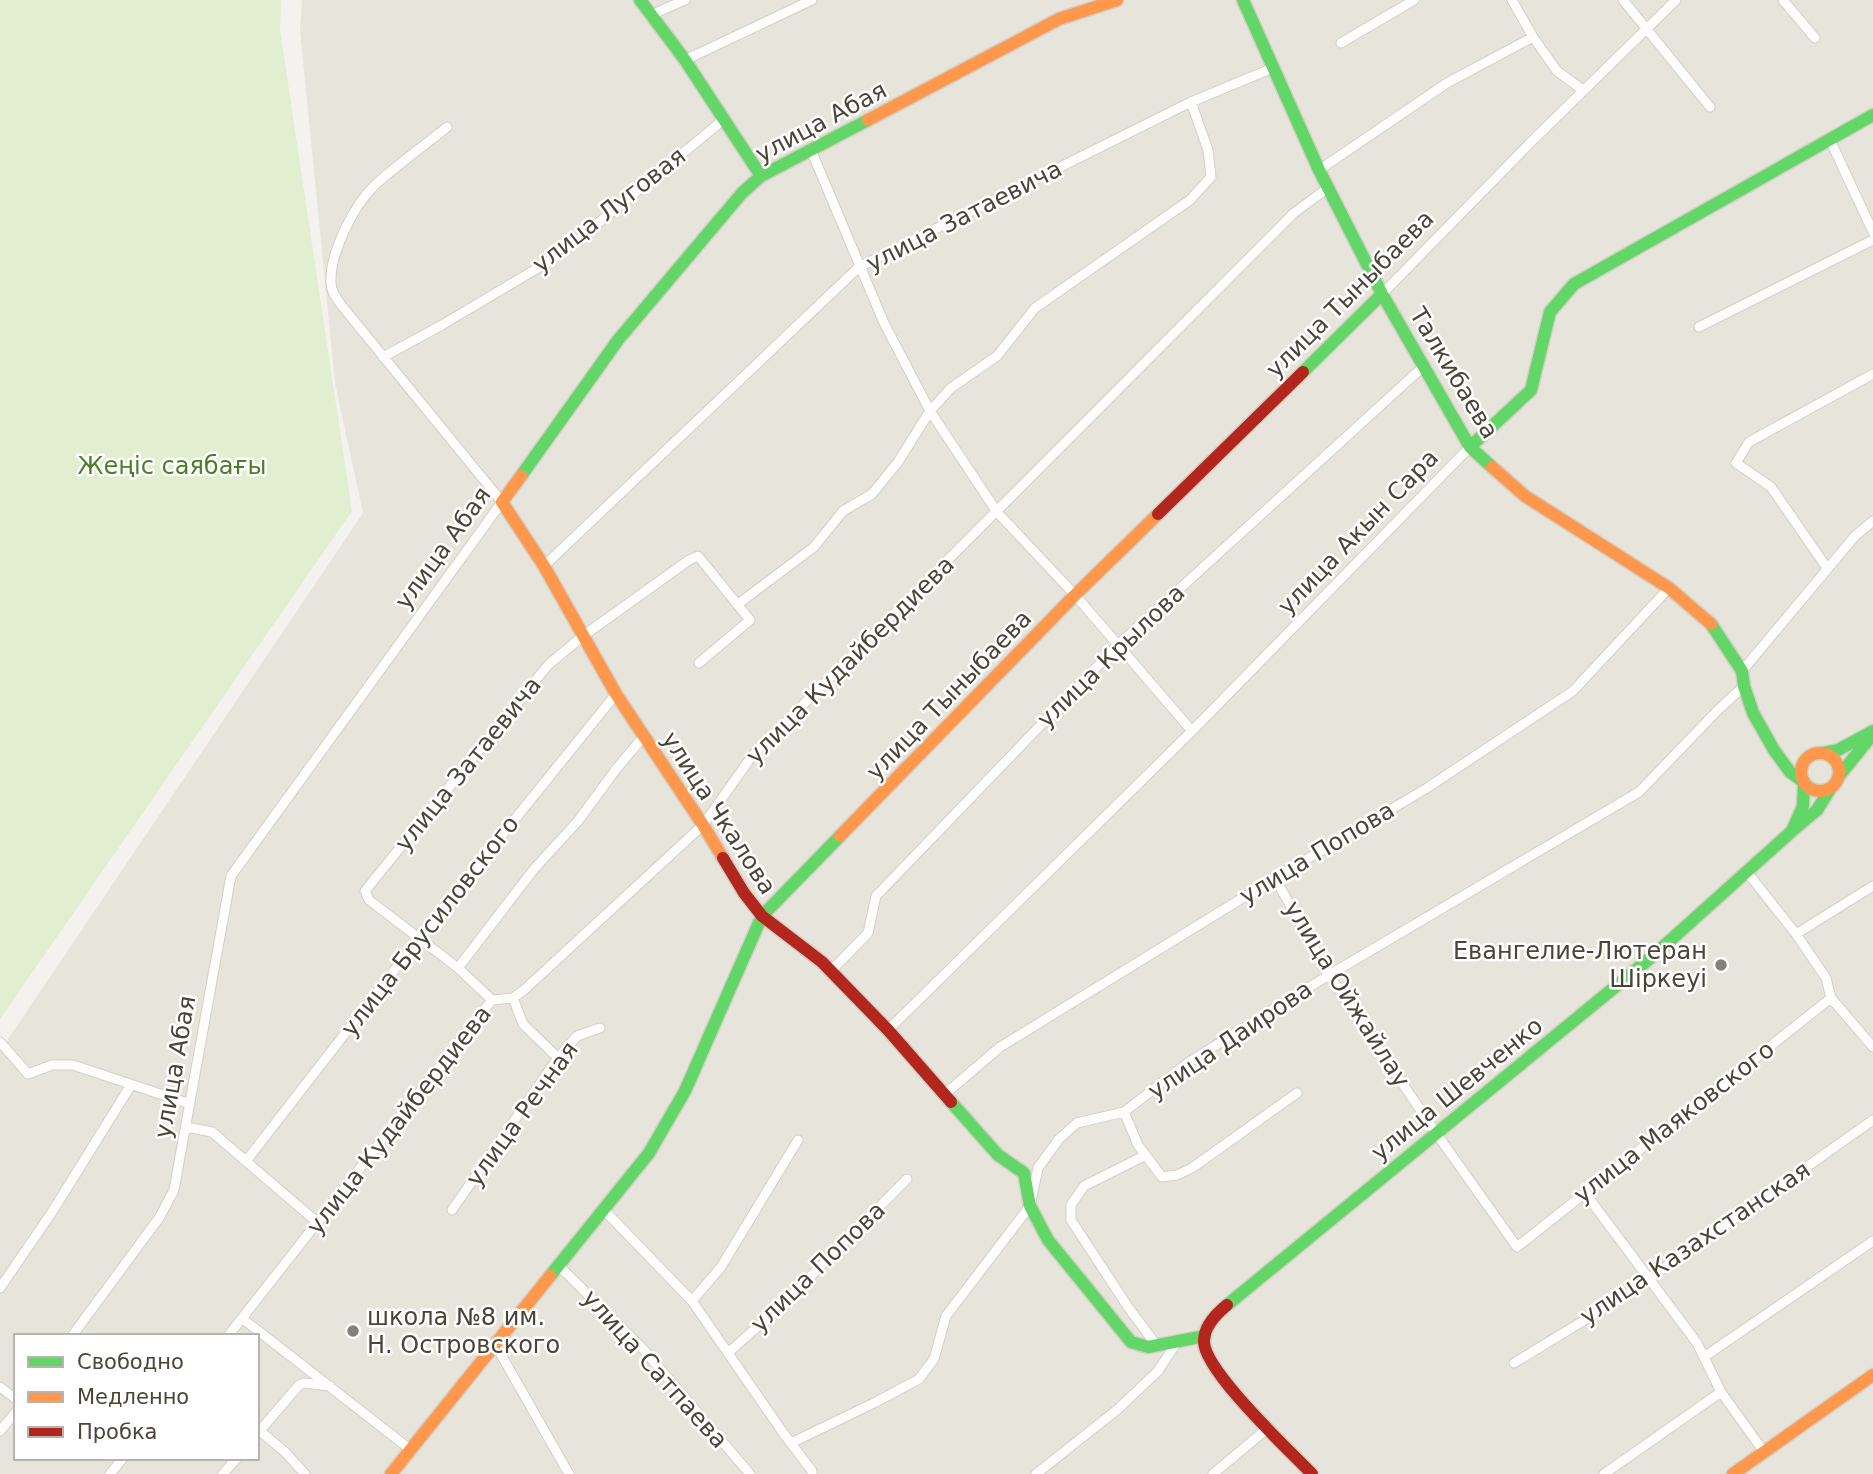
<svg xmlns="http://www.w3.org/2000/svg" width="1873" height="1474" font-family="'DejaVu Sans',sans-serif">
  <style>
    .residential { fill: #e7e4dc; fill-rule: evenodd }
    .green { fill: #e1eecf }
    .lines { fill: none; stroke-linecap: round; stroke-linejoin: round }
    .street-casing { stroke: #d2d0cb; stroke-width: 11 }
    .fast-casing { stroke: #d3cfc5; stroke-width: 15 }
    .slow-casing { stroke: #d3cfc5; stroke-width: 15 }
    .jam-casing { stroke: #d3cfc5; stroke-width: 15 }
    .street { stroke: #fdfdfc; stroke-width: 9 }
    .fast { stroke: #63d668; stroke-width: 12 }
    .slow { stroke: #ff974d; stroke-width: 12 }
    .jam { stroke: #b3261e; stroke-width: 12 }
    .poi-dot { fill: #868178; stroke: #fff; stroke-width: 2.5 }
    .labels { text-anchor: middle; stroke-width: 5; stroke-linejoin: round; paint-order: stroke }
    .street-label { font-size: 24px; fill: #4b4439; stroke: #fff }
    .park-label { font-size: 24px; fill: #4a7f2a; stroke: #fff }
    .poi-label { font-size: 24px; fill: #4b4439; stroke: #fff; text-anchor: end }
  </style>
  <rect width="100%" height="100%" fill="#f4f2ee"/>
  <!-- residential -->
  <path class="residential" d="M 302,0 L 1873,0 L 1873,1474 L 0,1474 L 0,1051 L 363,513 L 335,383 L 300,30 ZM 16,1336 L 257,1336 L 257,1458 L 16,1458 Z"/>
  <!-- green -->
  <path class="green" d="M 0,0 L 281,0 L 280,30 L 352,511 L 0,1019 Z"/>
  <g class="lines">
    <defs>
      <path id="street" d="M 1512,0 L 1533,37 L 1557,71 L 1583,90
        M 1623,0 L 1710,107
        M 1783,0 L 1815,38
        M 651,15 L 685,0
        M 1341,43 L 1414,0
        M 685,60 L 812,0
        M 1830,140 L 1873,232
        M 811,150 L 884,323 L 930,411 L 997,512 L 1075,595 L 1192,731
        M 1319,170 L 1447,83 L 1533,37
        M 1382,294 L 1532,141 L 1676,0
        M 1699,327 L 1873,240
        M 383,357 L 442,325 L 553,259 L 579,239 L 723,120
        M 544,566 L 859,267 L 1191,102 L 1273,68
        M 1827,568 L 1771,487 L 1736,463 L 1749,442 L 1873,374
        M 738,604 L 814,547 L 843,511 L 872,494 L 898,462 L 930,411 L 951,388 L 997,356 L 1035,308 L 1190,200 L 1211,177 L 1208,150 L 1191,102
        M 1742,671 L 1855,536 L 1873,521
        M 1747,872 L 1796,934 L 1826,978 L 1831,998 L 1873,1047
        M 1275,878 L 1329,975 L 1436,1133 L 1517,1247 L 1831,998
        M 1796,934 L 1873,886
        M 458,968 L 534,869 L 578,821 L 617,768 L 644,736
        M 831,971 L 868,933 L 876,896 L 1118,645 L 1424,366
        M 513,998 L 523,1024 L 558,1058
        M 492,1000 L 458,968 L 369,900 L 365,891 L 548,665 L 583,636 L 689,560 L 698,556 L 750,620 L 699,663
        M 888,1030 L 1192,731 L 1470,447
        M 0,1042 L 28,1074 L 52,1065 L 73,1065 L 190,1104
        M 945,1094 L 1000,1047 L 1275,878 L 1427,788 L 1573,691 L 1669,588
        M 1124,1112 L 1138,1145 L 1162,1177 L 1177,1175 L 1192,1168 L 1297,1093
        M 186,1127 L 212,1132 L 318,1223
        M 1144,1156 L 1084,1186 L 1071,1205 L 1071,1220 L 1128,1307 L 1157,1346
        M 247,1160 L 419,938 L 616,694
        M 1585,1193 L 1697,1343 L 1721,1392 L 1764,1452
        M 603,1209 L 692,1301 L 784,1434 L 812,1471 L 812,1474
        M 452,1210 L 558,1058 L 577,1036 L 600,1028
        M 558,1265 L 643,1349 L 750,1474
        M 0,1288 L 52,1212 L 131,1085
        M 692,1301 L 721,1267 L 798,1140
        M 243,1319 L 411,1450
        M 72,1336 L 159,1218 L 174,1190 L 231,876 L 502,502 L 342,306 C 336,298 331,292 331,282 C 330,252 354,205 375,185 C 398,164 424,146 447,127
        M 228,1336 L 492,1000 L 513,998 L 524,990 L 703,825 L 752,756 L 1294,213 L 1329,187
        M 495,1344 L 569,1474
        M 728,1353 L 786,1301 L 907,1179
        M 1704,1357 L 1873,1241
        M 1514,1363 L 1629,1293 L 1873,1120
        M 0,1387 L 16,1399
        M 0,1431 L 16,1412
        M 260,1431 L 285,1452 L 305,1474
        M 257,1434 L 299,1385 L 304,1383 L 330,1386
        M 791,1443 L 876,1402 L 919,1379 L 934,1359 L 946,1316 L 1030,1206 L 1038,1168 L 1059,1139 L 1077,1123 L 1124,1112 L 1189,1062 L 1329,975 L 1639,792 L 1719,709 L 1744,686
        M 110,1474 L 123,1458
        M 223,1474 L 237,1458
        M 1036,1474 L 1118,1409 L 1158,1371 L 1177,1342
        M 1213,1474 L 1268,1428
        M 1604,1474 L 1721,1392"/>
      <path id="fast" d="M 640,0 L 685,60 L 761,176
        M 1243,0 L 1319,170 L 1382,294 L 1470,447 L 1492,467
        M 1303,372 L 1382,294
        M 1470,447 L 1531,390 L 1550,312 L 1574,284 L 1873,115
        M 521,476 L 618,340 L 742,193 L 761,176 L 868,120
        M 1711,624 L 1742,671 L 1744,686 L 1753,713 L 1774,750 L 1790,772 L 1804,782 L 1803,806 L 1792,831 L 1817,810 L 1830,789
        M 1823,753 L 1838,750 L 1873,731
        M 1839,776 L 1873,734
        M 951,1102 L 998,1155 L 1024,1173 L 1030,1206 L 1048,1240 L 1131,1342 L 1148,1347 L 1205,1336
        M 550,1276 L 649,1153 L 685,1091 L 762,916 L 840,836
        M 1227,1305 L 1654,955 L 1792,831"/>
      <path id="slow" d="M 868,120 L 1059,19 L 1117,0
        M 1492,467 L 1525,496 L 1669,588 L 1711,624
        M 521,476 L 502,502 L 544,566 L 616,694 L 703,825 L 723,858
        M1801 772a19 19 0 1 1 38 0a19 19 0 1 1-38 0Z
        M 840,836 L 1075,595 L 1158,514
        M 391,1474 L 550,1276
        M 1733,1474 L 1873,1375"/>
      <path id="jam" d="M 1158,514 L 1303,372
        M 723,858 L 744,893 L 762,916 L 822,962 L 888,1030 L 951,1102
        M 1227,1305 C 1216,1314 1204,1326 1204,1341 C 1203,1370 1290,1451 1312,1474"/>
    </defs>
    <!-- street casing -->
    <use href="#street" class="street-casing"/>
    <!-- fast casing -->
    <use href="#fast" class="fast-casing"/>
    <!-- slow casing -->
    <use href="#slow" class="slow-casing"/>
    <!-- jam casing -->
    <use href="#jam" class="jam-casing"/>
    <!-- street -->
    <use href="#street" class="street"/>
    <!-- fast -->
    <use href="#fast" class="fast"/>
    <!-- slow -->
    <use href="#slow" class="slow"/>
    <!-- jam -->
    <use href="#jam" class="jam"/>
  </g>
  <!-- markers -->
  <g class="poi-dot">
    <circle cx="1721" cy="965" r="7"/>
    <circle cx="353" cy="1331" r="7"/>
  </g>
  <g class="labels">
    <!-- street labels -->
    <g class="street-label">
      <text transform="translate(821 122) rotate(-28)" y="8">улица Абая</text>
      <text transform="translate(609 210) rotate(-38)" y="8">улица Луговая</text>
      <text transform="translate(964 216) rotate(-27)" y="8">улица Затаевича</text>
      <text transform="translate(1350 294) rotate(-45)" y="8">улица Тыныбаева</text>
      <text transform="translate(1454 373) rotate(59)" y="8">Талкибаева</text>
      <text transform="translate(1358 532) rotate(-46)" y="8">улица Акын Сара</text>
      <text transform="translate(443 548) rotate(-54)" y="8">улица Абая</text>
      <text transform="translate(1111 656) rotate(-44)" y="8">улица Крылова</text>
      <text transform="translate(850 660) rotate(-45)" y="8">улица Кудайбердиева</text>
      <text transform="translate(949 695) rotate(-46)" y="8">улица Тыныбаева</text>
      <text transform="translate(468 764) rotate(-51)" y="8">улица Затаевича</text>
      <text transform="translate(719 813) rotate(57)" y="8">улица Чкалова</text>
      <text transform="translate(1317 853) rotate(-31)" y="8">улица Попова</text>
      <text transform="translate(430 926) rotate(-52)" y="8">улица Брусиловского</text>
      <text transform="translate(1347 994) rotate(58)" y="8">улица Ойжайлау</text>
      <text transform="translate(1230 1040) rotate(-34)" y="8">улица Даирова</text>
      <text transform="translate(175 1067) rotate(-80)" y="8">улица Абая</text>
      <text transform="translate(1457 1089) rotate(-39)" y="8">улица Шевченко</text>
      <text transform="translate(522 1114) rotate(-54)" y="8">улица Речная</text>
      <text transform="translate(399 1120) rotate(-52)" y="8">улица Кудайбердиева</text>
      <text transform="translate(1674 1122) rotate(-38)" y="8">улица Маяковского</text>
      <text transform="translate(1695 1243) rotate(-34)" y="8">улица Казахстанская</text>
      <text transform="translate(818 1267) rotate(-44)" y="8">улица Попова</text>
      <text transform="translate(655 1369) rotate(48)" y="8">улица Сатпаева</text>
    </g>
    <!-- park labels -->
    <g class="park-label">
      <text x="172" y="474">Жеңіс саябағы</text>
    </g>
    <!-- poi labels -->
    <g class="poi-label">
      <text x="1707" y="959">Евангелие-Лютеран<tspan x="1707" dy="28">Шіркеуі</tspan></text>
      <text x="367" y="1325" text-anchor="start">школа №8 им.<tspan x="367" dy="28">Н. Островского</tspan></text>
    </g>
  </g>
  <!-- legend -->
  <rect x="14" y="1334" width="245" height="126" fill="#ffffff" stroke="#b7b4b0" stroke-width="2"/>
  <rect x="28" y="1357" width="35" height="10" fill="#63d668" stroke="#b7b4b0" stroke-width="2"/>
  <text x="77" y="1369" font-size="21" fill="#4b4439">Свободно</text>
  <rect x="28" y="1392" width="35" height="10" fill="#ff974d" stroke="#b7b4b0" stroke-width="2"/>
  <text x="77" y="1404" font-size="21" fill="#4b4439">Медленно</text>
  <rect x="28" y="1427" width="35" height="10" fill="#b3261e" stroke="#b7b4b0" stroke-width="2"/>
  <text x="77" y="1439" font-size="21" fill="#4b4439">Пробка</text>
</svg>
